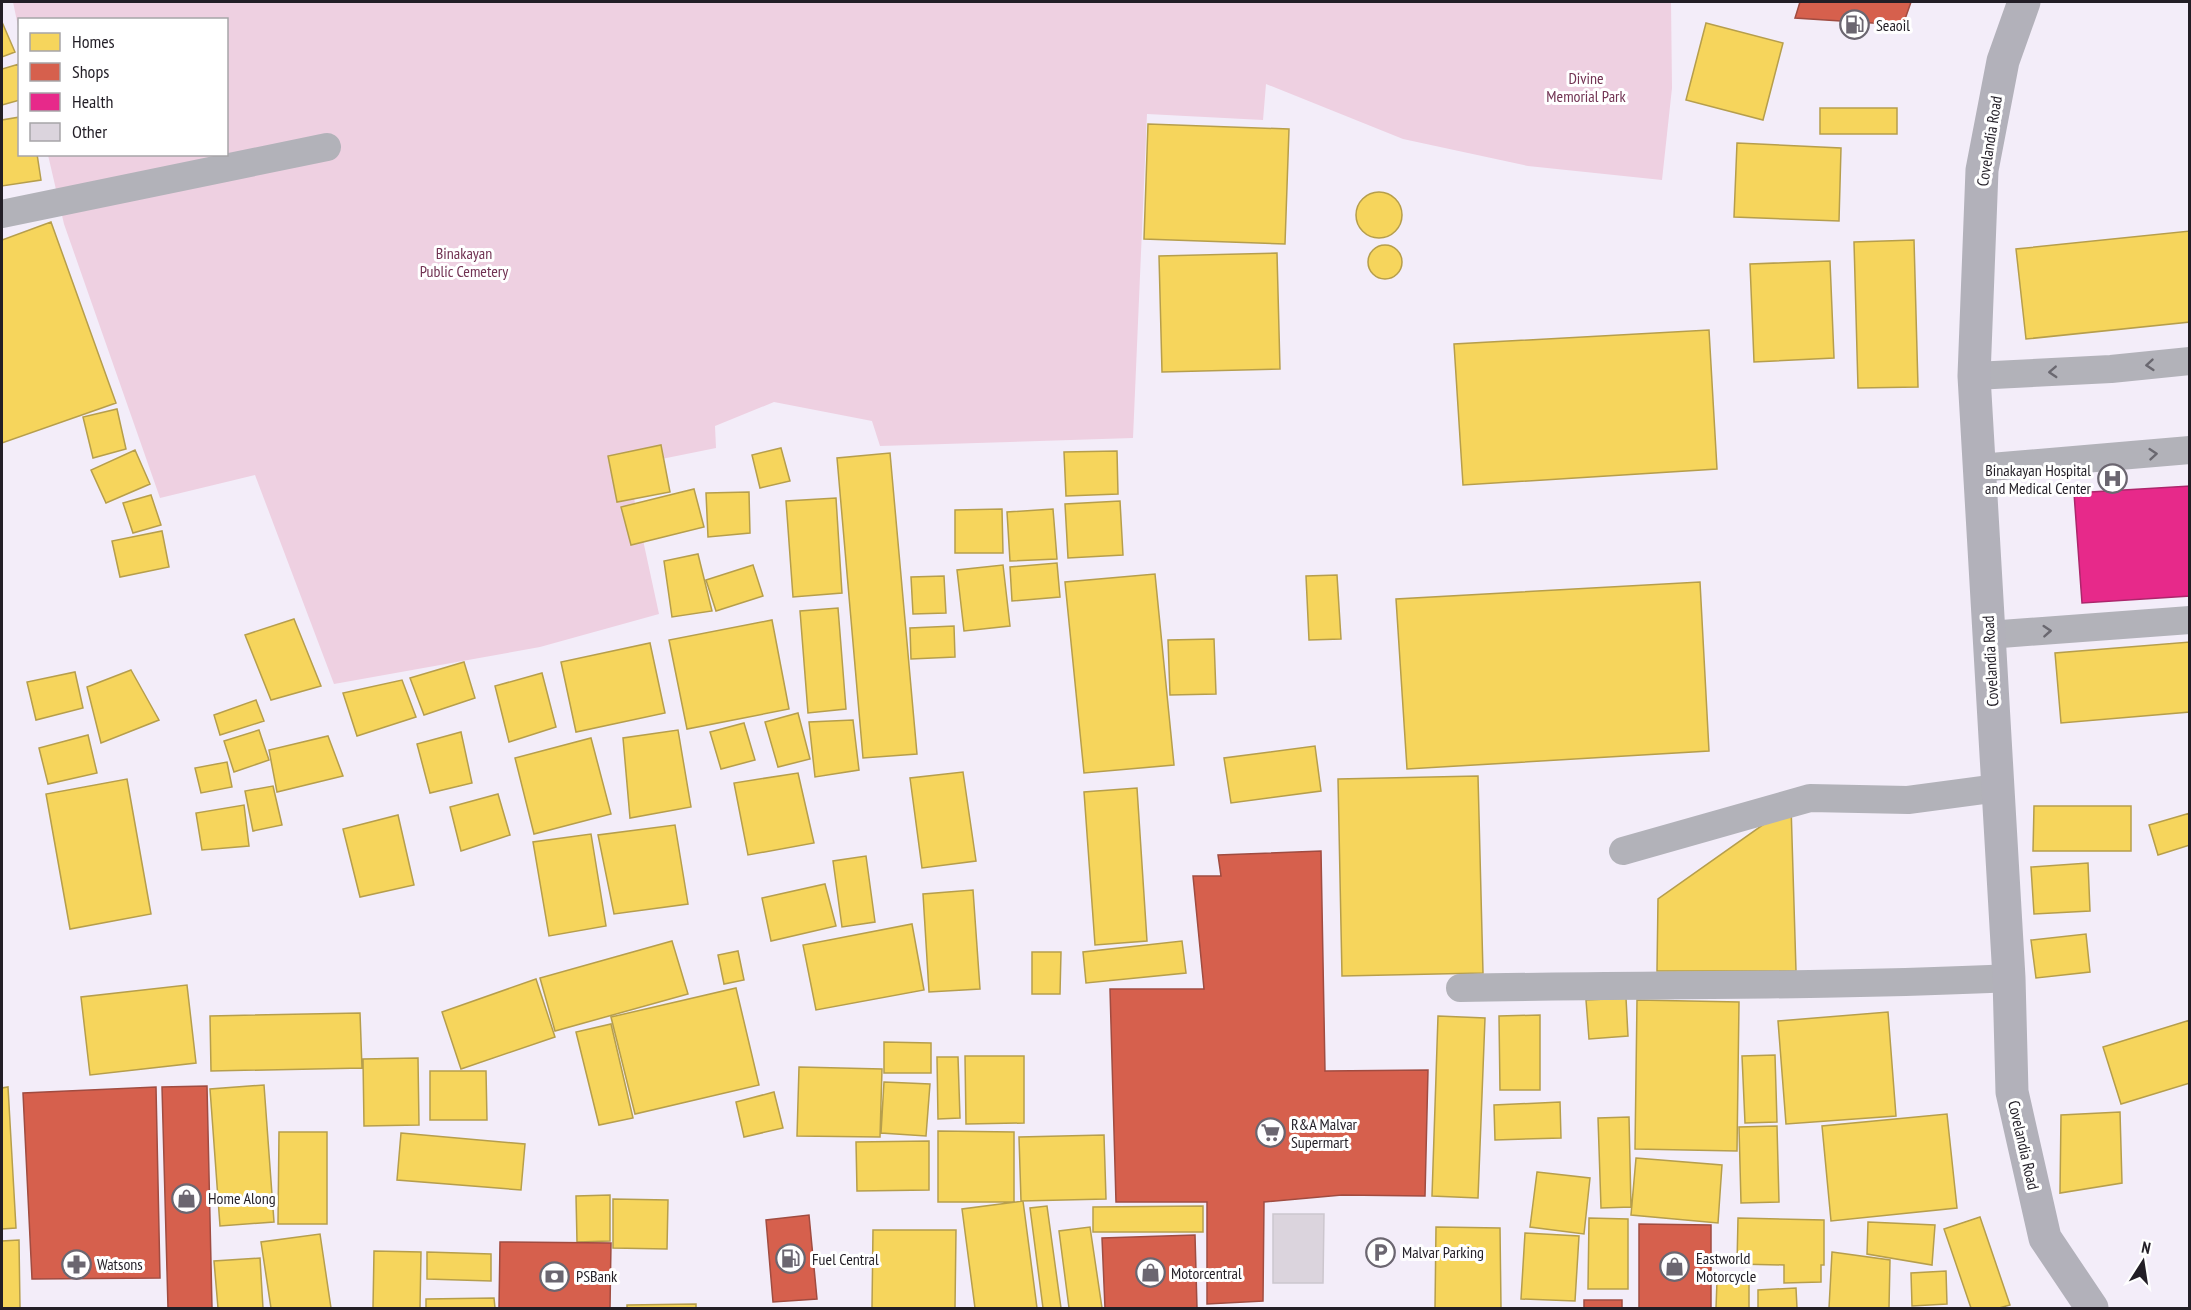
<svg xmlns="http://www.w3.org/2000/svg" width="2191" height="1310" font-family="'PT Sans Narrow',sans-serif">
<rect width="100%" height="100%" fill="#f3edf9"/>
<path fill="#eed0e1" d="M13,2H1671L1672,88L1662,180L1528,166L1403,139L1266,84L1263,120L1147,114L1133,438L880,446L872,421L774,402L715,426L716,448L627,466L659,614L540,647L334,684L255,475L160,498L64,224L48,155L226,154V20H20L19,31Z"/>
<path fill="#f6d55c" stroke="#b69e4c" stroke-width="1.5" d="M2,22L15,52L2,57Z
M1706,23L1783,43L1763,120L1686,100Z
M19,64L20,100L2,105V69Z
M1820,108H1897V134H1820Z
M20,117V154H37L41,180L2,186V120Z
M1148,124L1289,129L1285,244L1144,239Z
M1737,143L1841,148L1839,221L1734,217Z
M1356 215a23 23 0 1 1 46 0a23 23 0 1 1-46 0Z
M51,222L116,403L2,443V240Z
M2190,231V322L2026,339L2016,249Z
M1914,240L1918,387L1858,388L1854,242Z
M1368 262a17 17 0 1 1 34 0a17 17 0 1 1-34 0Z
M1277,253L1280,369L1162,372L1159,256Z
M1830,261L1834,358L1754,362L1750,264Z
M1709,330L1717,469L1463,485L1454,344Z
M117,409L126,449L93,458L83,417Z
M661,445L670,492L617,502L608,456Z
M781,448L790,481L760,488L752,455Z
M135,450L150,484L106,503L91,470Z
M1117,451L1118,494L1066,496L1064,452Z
M890,453L917,754L863,758L837,458Z
M694,489L704,527L631,545L621,507Z
M749,492L750,533L708,537L706,493Z
M151,495L161,525L133,533L123,503Z
M836,498L842,593L793,597L786,501Z
M1120,501L1123,555L1068,558L1065,504Z
M1002,509L1003,553H955V510Z
M1053,509L1057,559L1010,561L1007,512Z
M162,531L169,567L120,577L112,541Z
M698,554L712,611L672,617L664,561Z
M1057,563L1060,597L1012,601L1010,567Z
M753,565L763,596L716,611L706,580Z
M1003,565L1010,626L964,631L957,570Z
M1155,574L1174,765L1084,773L1065,582Z
M1337,575L1341,639L1309,640L1306,576Z
M944,576L946,613L913,614L911,577Z
M1700,582L1709,751L1407,769L1396,599Z
M838,608L846,709L808,713L800,611Z
M294,619L321,686L271,700L245,635Z
M772,620L789,709L687,729L669,640Z
M954,626L955,657L911,659L910,628Z
M1214,639L1216,694L1170,695L1168,640Z
M2190,642V712L2061,723L2055,653Z
M650,643L665,713L576,732L561,662Z
M464,662L475,698L424,715L410,678Z
M131,670L159,720L101,743L87,687Z
M75,672L83,708L36,720L27,682Z
M542,673L556,727L509,742L495,686Z
M402,680L416,717L357,736L343,693Z
M256,700L264,721L220,735L214,715Z
M798,713L810,759L778,767L765,722Z
M853,720L859,770L815,777L809,722Z
M744,723L755,760L721,769L710,732Z
M259,730L269,760L234,772L224,741Z
M678,730L691,807L630,818L623,738Z
M461,732L472,783L430,793L417,744Z
M88,735L97,773L48,784L39,748Z
M328,736L343,776L277,792L269,750Z
M591,738L611,814L534,834L515,758Z
M1315,746L1321,791L1231,803L1224,758Z
M227,762L232,787L201,793L195,768Z
M963,772L976,861L922,868L910,778Z
M798,773L814,843L748,855L734,783Z
M1478,776L1483,973L1342,976L1338,779Z
M127,779L151,914L70,929L46,794Z
M273,786L282,825L253,831L245,791Z
M1137,788L1147,941L1095,945L1084,792Z
M498,794L510,835L461,851L450,807Z
M244,805L249,846L202,850L196,813Z
M1791,805L1796,971H1657L1658,899Z
M2034,806H2131V851H2033Z
M2190,813V845L2158,855L2149,825Z
M398,815L414,885L360,897L343,829Z
M675,825L688,904L614,914L598,835Z
M591,834L606,926L549,936L533,842Z
M866,856L875,922L842,927L833,861Z
M2088,863L2090,911L2034,914L2031,867Z
M825,884L836,926L771,941L762,898Z
M973,890L980,989L929,992L923,894Z
M912,924L924,990L816,1010L803,945Z
M2086,934L2090,972L2036,978L2031,940Z
M672,941L688,994L555,1031L540,978Z
M1182,941L1186,973L1086,983L1083,952Z
M738,951L744,980L724,984L718,955Z
M1032,952H1061L1060,994H1032Z
M536,979L555,1037L461,1069L442,1012Z
M187,985L196,1063L90,1075L81,997Z
M736,988L759,1085L635,1114L611,1017Z
M1626,998L1628,1036L1589,1039L1586,1000Z
M1637,1000L1739,1002L1737,1151L1635,1149Z
M1888,1012L1896,1116L1786,1124L1778,1021Z
M360,1013L362,1068L211,1071L210,1016Z
M1540,1015V1090H1500L1499,1016Z
M1438,1016L1485,1018L1478,1198L1432,1196Z
M2190,1020V1083L2121,1104L2103,1047Z
M611,1024L633,1118L599,1125L576,1032Z
M884,1042L931,1043V1073H884Z
M1775,1055L1777,1122L1745,1123L1742,1056Z
M965,1056H1024V1123L966,1124Z
M937,1057H958L960,1118L938,1119Z
M418,1058L419,1125L364,1126L363,1059Z
M799,1067L882,1069L880,1137L797,1136Z
M430,1071H486L487,1120H430Z
M884,1082L930,1084L926,1136L881,1133Z
M264,1085L274,1222L220,1226L210,1089Z
M8,1087L16,1228L2,1229V1088Z
M774,1092L783,1128L744,1137L736,1102Z
M1560,1102L1561,1138L1495,1140L1494,1105Z
M2120,1112L2122,1183L2060,1193L2061,1115Z
M1947,1114L1957,1208L1831,1221L1822,1126Z
M1629,1117L1631,1207L1601,1208L1598,1118Z
M1777,1126L1779,1202L1741,1203L1739,1127Z
M938,1131L1014,1132V1202H938Z
M279,1132H327V1224H278Z
M401,1133L525,1144L521,1190L397,1180Z
M1104,1135L1106,1199L1021,1201L1019,1137Z
M929,1141V1190L857,1191L856,1142Z
M1636,1158L1722,1165L1718,1223L1631,1215Z
M1537,1172L1590,1178L1584,1234L1530,1227Z
M610,1195V1241L577,1242L576,1196Z
M613,1199L668,1200L667,1249L613,1248Z
M1023,1201L1037,1308H975L962,1209Z
M1047,1206L1061,1308H1043L1030,1208Z
M1203,1206V1232H1093V1207Z
M1980,1217L2010,1305L1999,1308H1971L1944,1229Z
M1589,1218L1628,1219V1289H1588Z
M1738,1218L1824,1220V1265H1821V1282L1784,1283V1265L1737,1264Z
M1868,1222L1935,1225L1932,1265L1867,1254Z
M1090,1227L1102,1308H1069L1059,1231Z
M1436,1227L1500,1228L1501,1308H1435Z
M873,1230H956L955,1308H872Z
M1525,1233L1579,1236L1575,1301L1521,1299Z
M320,1234L331,1308H271L261,1242Z
M19,1240L20,1308H2V1241Z
M374,1251L421,1252L420,1308H373Z
M427,1252L491,1254V1281L427,1279Z
M1832,1252L1890,1260L1889,1308H1829Z
M260,1258L263,1308H218L214,1261Z
M1946,1271L1947,1304L1912,1306L1911,1273Z
M1717,1281L1749,1283V1308H1716Z
M1796,1288L1797,1308H1758V1290Z
M494,1298L495,1308H426V1299Z
M696,1304V1308H627V1305Z"/>
<path fill="#d6604d" stroke="#a04c41" stroke-width="1.5" d="M1800,2H1911L1903,25L1795,18Z
M1321,851L1325,1071L1428,1070L1425,1196L1342,1195L1264,1202L1263,1301L1207,1304V1202H1116L1110,989H1204L1193,876H1221L1218,855Z
M207,1086L212,1308H168L162,1087Z
M156,1087L160,1278L32,1279L23,1093Z
M809,1215L817,1299L773,1302L766,1220Z
M1639,1224L1711,1225V1308H1639Z
M1195,1235L1197,1308H1105L1102,1238Z
M500,1242L611,1243L610,1308H499Z
M1584,1300H1622V1308H1584Z"/>
<path fill="#e7298a" stroke="#ac266c" stroke-width="1.5" d="M2190,486V596L2082,603L2074,493Z"/>
<path fill="#dbd4dd" stroke="#ccc6ce" stroke-width="1.5" d="M1273,1214H1324L1323,1283H1273Z"/>
<g fill="none" stroke-linecap="round" stroke-linejoin="round">
<path stroke="#b2b2b9" stroke-width="28" d="M2,214L327,147
M1974,376L2111,369L2190,361
M1979,468L2190,450
M1988,635L2190,620
M1623,851L1810,798L1908,800L1998,788
M1460,988C1644,984 1827,987 2009,978"/>
<path stroke="#b2b1ba" stroke-width="33" d="M2024,2L2003,61L1982,170L1974,376L2009,978L2012,1092L2045,1238L2092,1308"/>
</g>
<defs><path id="oneway-chevron" d="M-2-3.5L2.5 0L-2 3.5" fill="none" stroke-width="1.6" stroke-linecap="round" stroke-linejoin="round" transform="scale(1.5)"/></defs>
<g stroke="#6a6870">
<use href="#oneway-chevron" transform="translate(2150 365) rotate(175)"/>
<use href="#oneway-chevron" transform="translate(2053 372) rotate(177)"/>
<use href="#oneway-chevron" transform="translate(2153 454) rotate(-5)"/>
<use href="#oneway-chevron" transform="translate(2047 631) rotate(-4)"/>
</g>
<defs>
<symbol id="fuel-ring" viewBox="-11 -11 22 22"><circle r="9.5" fill="#fff" stroke="#6b6670" stroke-width="1.5"/><path d="M-5.5-6h7V0h2V4h1.3V-2.5L3-4.5l.8-.8L6-3V5H2.5V1h-1V6h-7ZM-4.2-4.7v3.2H.2V-4.7Z" fill="#6b6670"/></symbol>
<symbol id="hospital-ring" viewBox="-11 -11 22 22"><circle r="9.5" fill="#fff" stroke="#6b6670" stroke-width="1.5"/><path d="M-5-5h3v3.5h4V-5h3V5h-3V1.5h-4V5h-3Z" fill="#6b6670"/></symbol>
<symbol id="supermarket-ring" viewBox="-11 -11 22 22"><circle r="9.5" fill="#fff" stroke="#6b6670" stroke-width="1.5"/><path d="M-6-5.5h2.5l.6 2H6L4.5 2H-2.5L-4.4-4H-6ZM-1.5 3.2a1.3 1.3 0 1 0 .1 0ZM3 3.2a1.3 1.3 0 1 0 .1 0Z" fill="#6b6670"/></symbol>
<symbol id="shop-ring" viewBox="-11 -11 22 22"><circle r="9.5" fill="#fff" stroke="#6b6670" stroke-width="1.5"/><path d="M-5-2.5h2.3a2.7 3.5 0 0 1 5.4 0H5L5.5 6h-11ZM-1.5-2.5h3a1.5 2.3 0 0 0-3 0Z" fill="#6b6670"/></symbol>
<symbol id="parking-ring" viewBox="-11 -11 22 22"><circle r="9.5" fill="#fff" stroke="#6b6670" stroke-width="1.5"/><path d="M-3.5-5.5H1a3.5 3.5 0 0 1 0 7H-1V5.5H-3.5ZM-1-3.4V-.6H.8a1.4 1.4 0 0 0 0-2.8Z" fill="#6b6670"/></symbol>
<symbol id="pharmacy-ring" viewBox="-11 -11 22 22"><circle r="9.5" fill="#fff" stroke="#6b6670" stroke-width="1.5"/><path d="M-2-6h4v4h4v4h-4v4h-4v-4h-4v-4h4Z" fill="#6b6670"/></symbol>
<symbol id="bank-ring" viewBox="-11 -11 22 22"><circle r="9.5" fill="#fff" stroke="#6b6670" stroke-width="1.5"/><path d="M-6-4H6V4H-6ZM0-2.3a2.3 2.3 0 1 0 0 4.6a2.3 2.3 0 1 0 0-4.6Z" fill="#6b6670"/></symbol>
</defs>
<g fill-rule="evenodd">
<use href="#fuel-ring" x="1838" y="8" width="33" height="33"/>
<use href="#hospital-ring" x="2096" y="462" width="33" height="33"/>
<use href="#supermarket-ring" x="1254" y="1116" width="33" height="33"/>
<use href="#shop-ring" x="170" y="1182" width="33" height="33"/>
<use href="#parking-ring" x="1364" y="1236" width="33" height="33"/>
<use href="#fuel-ring" x="774" y="1242" width="33" height="33"/>
<use href="#pharmacy-ring" x="60" y="1248" width="33" height="33"/>
<use href="#shop-ring" x="1658" y="1250" width="33" height="33"/>
<use href="#shop-ring" x="1134" y="1256" width="33" height="33"/>
<use href="#bank-ring" x="538" y="1260" width="33" height="33"/>
</g>
<g text-anchor="middle" dominant-baseline="central" stroke-width="6" stroke-linejoin="round" paint-order="stroke">
<g font-size="16" fill="#221e26" stroke="#fff" text-anchor="start">
<text x="1876" y="25">Seaoil</text>
<text x="2091" y="470" text-anchor="end">Binakayan Hospital<tspan x="2091" dy="18">and Medical Center</tspan></text>
<text x="1291" y="1124">R&amp;A Malvar<tspan x="1291" dy="18">Supermart</tspan></text>
<text x="208" y="1198">Home Along</text>
<text x="1402" y="1252">Malvar Parking</text>
<text x="1696" y="1258">Eastworld<tspan x="1696" dy="18">Motorcycle</tspan></text>
<text x="812" y="1259">Fuel Central</text>
<text x="97" y="1264">Watsons</text>
<text x="1171" y="1273">Motorcentral</text>
<text x="576" y="1276">PSBank</text>
</g>
<g font-size="16" fill="#713252" stroke="#fff">
<text x="1586" y="78">Divine<tspan x="1586" dy="18">Memorial Park</tspan></text>
<text x="464" y="253">Binakayan<tspan x="464" dy="18">Public Cemetery</tspan></text>
</g>
<g font-size="16" fill="#221e26" stroke="#fff">
<text transform="translate(1989 141) rotate(-81)">Covelandia Road</text>
<text transform="translate(1990 661) rotate(-93)">Covelandia Road</text>
<text transform="translate(2024 1145) rotate(77)">Covelandia Road</text>
</g>
</g>
<rect width="2191" height="1310" fill="none" stroke="#221e26" stroke-width="6"/>
<rect x="18" y="18" width="210" height="138" fill="#ffffff" stroke="#a7a5a8" stroke-width="1.5"/>
<rect x="30" y="33" width="30" height="18" fill="#f6d55c" stroke="#a7a5a8" stroke-width="1.5"/>
<text x="72" y="48" font-size="18" fill="#221e26">Homes</text>
<rect x="30" y="63" width="30" height="18" fill="#d6604d" stroke="#a7a5a8" stroke-width="1.5"/>
<text x="72" y="78" font-size="18" fill="#221e26">Shops</text>
<rect x="30" y="93" width="30" height="18" fill="#e7298a" stroke="#a7a5a8" stroke-width="1.5"/>
<text x="72" y="108" font-size="18" fill="#221e26">Health</text>
<rect x="30" y="123" width="30" height="18" fill="#dbd4dd" stroke="#a7a5a8" stroke-width="1.5"/>
<text x="72" y="138" font-size="18" fill="#221e26">Other</text>
<g transform="translate(2143 1262) rotate(12)" stroke="#ffffff" stroke-width="4.5" paint-order="stroke">
<path d="M0-4.5L10 22L0 15L-10 22Z" fill="#221e26"/>
<text y="-9" font-size="16" font-weight="bold" text-anchor="middle" fill="#221e26">N</text>
</g>
</svg>
